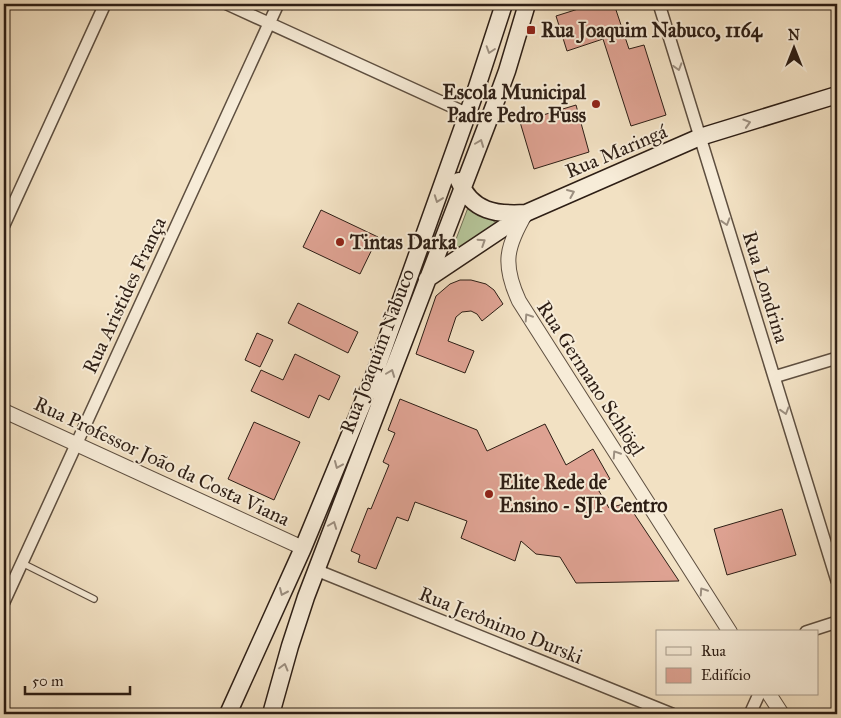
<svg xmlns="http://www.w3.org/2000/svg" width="841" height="718" font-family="'IM FELL Great Primer',serif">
<rect width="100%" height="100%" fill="#f2e1c3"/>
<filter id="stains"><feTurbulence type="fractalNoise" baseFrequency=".004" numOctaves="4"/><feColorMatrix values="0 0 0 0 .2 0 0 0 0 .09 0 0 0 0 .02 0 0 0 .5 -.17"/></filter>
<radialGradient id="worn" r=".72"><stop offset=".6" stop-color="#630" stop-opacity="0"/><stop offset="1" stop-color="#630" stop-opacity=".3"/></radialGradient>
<path fill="#b5c498" stroke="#717156" d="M469,205L498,224L450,255Z"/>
<path fill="#dea292" stroke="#2d1e15" d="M594,4H614L629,49L644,45L666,115L631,126L603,39L567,51L556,16Z
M576,105L589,152L534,169L520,122Z
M321,210L378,237L360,274L303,247Z
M460,280H471L486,284L494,290L503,304L482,321L477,314L471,311L462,312L456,317L448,341L474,351L465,373L416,354L436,296L450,284Z
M298,303L358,332L348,353L288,323Z
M257,333L273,340L260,367L245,360Z
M295,354L340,376L329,400L319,395L309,418L251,391L261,370L283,380Z
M400,399L477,430L487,451L545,424L566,465L593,449L610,479L596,486L609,508L627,503L679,581L576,583L560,557L536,554L521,541L515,561L461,538L467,521L415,502L408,521L397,517L376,569L358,562L360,555L351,551L368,508L371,509L389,465L383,462L395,433L388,430Z
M254,422L300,442L274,500L228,479Z
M782,509L796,555L727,575L714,529Z"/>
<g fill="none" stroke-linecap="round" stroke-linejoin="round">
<defs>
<path id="service" d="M22,563L94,599"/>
<path id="minor" d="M227,4L468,114
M659,4L837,581
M4,225L105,4
M774,377L837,358
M316,570L672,714
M4,602L278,4
M806,632L837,622
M750,714L759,694"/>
<path id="tertiary" d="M526,213C506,247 502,264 519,301L730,632
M4,411L303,548
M769,694L782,714"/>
<path id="secondary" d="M459,181C472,212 497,215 526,213
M427,279L526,213L700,137L837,95
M228,714L303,548L372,381L475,93L504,4
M271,714L290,646L306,597L496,101L507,71L527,4"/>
</defs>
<use href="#service" stroke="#5e4f40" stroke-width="8"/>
<use href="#minor" stroke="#5e4f40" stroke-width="14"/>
<use href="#tertiary" stroke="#5e4f40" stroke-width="16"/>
<use href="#secondary" stroke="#2d1e15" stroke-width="19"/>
<use href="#service" stroke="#f7ecd8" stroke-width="5.5"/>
<use href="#minor" stroke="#f7ecd8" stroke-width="11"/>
<use href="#tertiary" stroke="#f7ecd8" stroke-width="14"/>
<use href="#secondary" stroke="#f7ecd8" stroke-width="16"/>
</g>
<defs><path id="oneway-chevron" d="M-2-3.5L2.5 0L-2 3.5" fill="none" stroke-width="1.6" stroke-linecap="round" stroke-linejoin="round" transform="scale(1.25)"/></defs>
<g stroke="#9c8f80">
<use href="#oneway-chevron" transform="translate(490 50) rotate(108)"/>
<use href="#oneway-chevron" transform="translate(678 67) rotate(73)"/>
<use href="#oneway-chevron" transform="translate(747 123) rotate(-17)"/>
<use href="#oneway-chevron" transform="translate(480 143) rotate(-69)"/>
<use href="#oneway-chevron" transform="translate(571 193) rotate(-23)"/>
<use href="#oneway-chevron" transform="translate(438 199) rotate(110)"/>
<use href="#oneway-chevron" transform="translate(726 222) rotate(73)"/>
<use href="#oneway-chevron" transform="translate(482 242) rotate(-33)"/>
<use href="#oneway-chevron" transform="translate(528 317) rotate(-123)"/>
<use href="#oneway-chevron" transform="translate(391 373) rotate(-69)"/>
<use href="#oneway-chevron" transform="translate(785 411) rotate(73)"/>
<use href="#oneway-chevron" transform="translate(616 454) rotate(-123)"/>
<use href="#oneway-chevron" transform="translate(338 465) rotate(113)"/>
<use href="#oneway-chevron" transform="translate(333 525) rotate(-69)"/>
<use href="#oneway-chevron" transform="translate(703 591) rotate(-123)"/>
<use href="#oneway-chevron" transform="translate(283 592) rotate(114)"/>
<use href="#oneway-chevron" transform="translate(284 667) rotate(-75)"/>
</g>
<g fill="#8f2418" stroke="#f7ecd8" stroke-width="2">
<rect x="526" y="25" width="10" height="10" rx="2.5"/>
<circle cx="596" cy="104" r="5"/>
<circle cx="340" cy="242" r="5"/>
<circle cx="489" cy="494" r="5"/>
</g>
<g text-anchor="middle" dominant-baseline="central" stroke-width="4" stroke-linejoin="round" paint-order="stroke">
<g font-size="20" font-weight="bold" fill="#2d1e15" stroke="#f7ecd8" text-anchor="start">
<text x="541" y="30">Rua Joaquim Nabuco, 1164</text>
<text x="586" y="92" text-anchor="end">Escola Municipal<tspan x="586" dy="23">Padre Pedro Fuss</tspan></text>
<text x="350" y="242">Tintas Darka</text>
<text x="499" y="482">Elite Rede de<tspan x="499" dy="23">Ensino - SJP Centro</tspan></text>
</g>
<g font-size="20" fill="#2d1e15" stroke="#f7ecd8">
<text transform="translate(616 151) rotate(-23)">Rua Maringá</text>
<text transform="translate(766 287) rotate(73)">Rua Londrina</text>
<text transform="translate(124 295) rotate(-65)">Rua Aristides França</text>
<text transform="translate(377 351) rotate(-69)">Rua Joaquim Nabuco</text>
<text transform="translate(591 378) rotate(57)">Rua Germano Schlögl</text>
<text transform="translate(162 461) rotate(25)">Rua Professor João da Costa Viana</text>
<text transform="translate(501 625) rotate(22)">Rua Jerônimo Durski</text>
</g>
</g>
<rect width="841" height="718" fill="none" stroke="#f2e1c3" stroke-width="20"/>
<rect x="5" y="5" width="831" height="708" fill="none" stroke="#2d1e15" stroke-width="2.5"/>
<rect x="10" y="10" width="821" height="698" fill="none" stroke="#2d1e15"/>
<rect x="656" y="630" width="162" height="65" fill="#f7ecd8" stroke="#a69a8a"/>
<rect x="666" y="647" width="25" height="8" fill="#f7ecd8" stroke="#a69a8a"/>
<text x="701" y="656" font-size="15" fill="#2d1e15">Rua</text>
<rect x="666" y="668" width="25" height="15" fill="#dea292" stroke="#a69a8a"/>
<text x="701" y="680" font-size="15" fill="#2d1e15">Edifício</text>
<g transform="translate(794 48)" stroke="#f7ecd8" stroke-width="4" paint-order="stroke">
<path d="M0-4L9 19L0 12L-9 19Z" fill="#2d1e15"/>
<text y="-8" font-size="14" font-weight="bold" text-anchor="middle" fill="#2d1e15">N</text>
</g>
<path d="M25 686v8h105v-8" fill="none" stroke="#2d1e15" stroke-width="2.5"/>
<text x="32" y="686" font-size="15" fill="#2d1e15" stroke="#f7ecd8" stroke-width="4" paint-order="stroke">50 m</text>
<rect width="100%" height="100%" filter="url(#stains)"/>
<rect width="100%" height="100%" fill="url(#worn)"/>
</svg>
